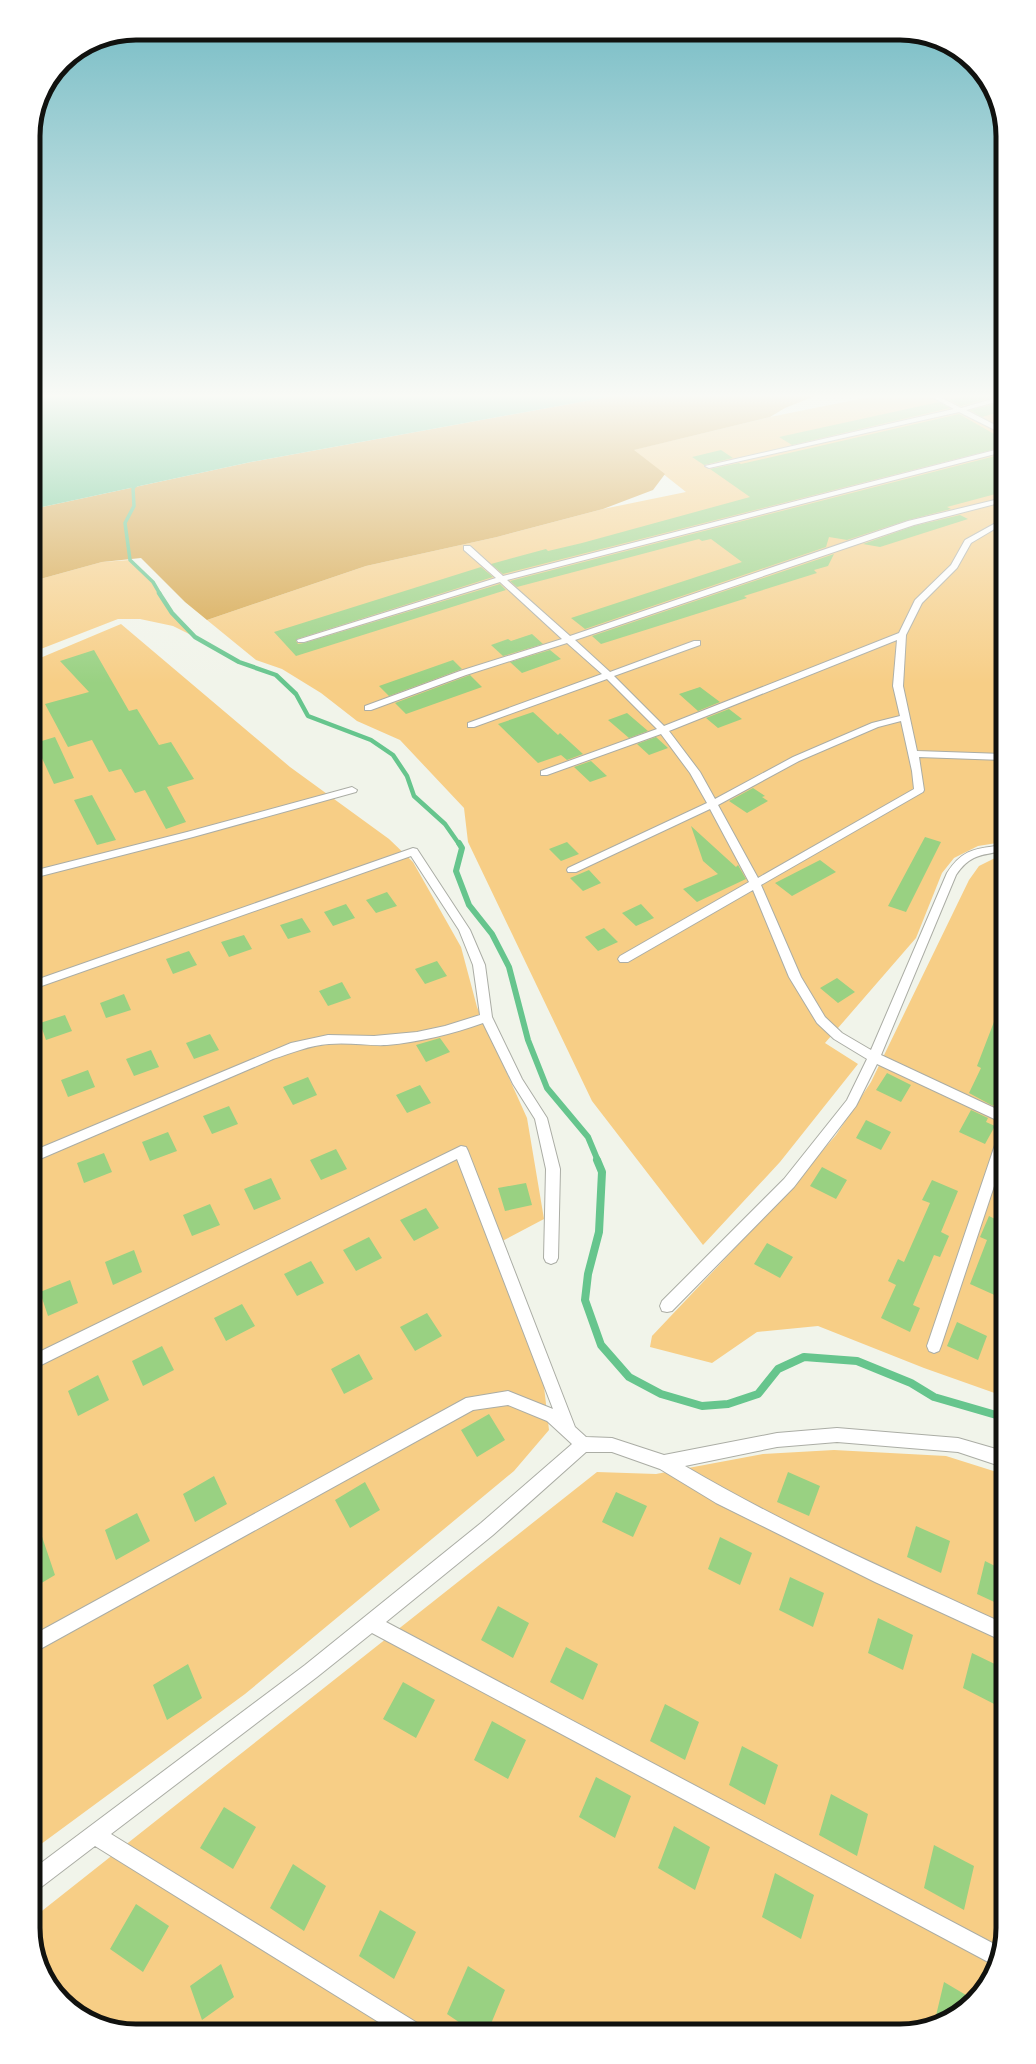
<svg xmlns="http://www.w3.org/2000/svg" width="1036" height="2064" font-family="Raleway,sans-serif">
<rect width="100%" height="100%" fill="#f1f4ea"/>
<path fill="#f7ce86" d="M884,394H1003V842L978,846L954,858L942,873L916,938L825,1043L858,1064L780,1162L703,1245L592,1101L468,842L464,808L400,740L357,721L321,693L282,669L256,660L207,620L366,566L497,537L603,509L686,492L633,450L770,417Z
M130,560L153,582L172,613L195,637L173,626L140,619H118L33,652V581L102,562Z
M121,624L290,767L389,839L413,862L461,947L477,1007L527,1118L544,1219L491,1247L543,1378L549,1430L514,1471L245,1694L33,1850V661Z
M997,857H1003V1396L924,1368L818,1326L757,1332L712,1363L650,1347L652,1336L771,1210L836,1135L871,1082L969,880L979,866Z
M834,1450L946,1456L1003,1474V1929L986,1986L939,2023L900,2031H129L73,2010L41,1967L33,1928V1918L597,1472L656,1474L763,1454Z"/>
<path fill="#d6a549" d="M624,394H820L785,408L770,417L634,450L665,474L653,490L603,509L497,537L366,566L207,620L185,602L141,558L102,562L33,581V509L251,462Z"/>
<path fill="#66c58d" d="M33,394H624L251,462L33,509Z"/>
<g fill="none" stroke-linecap="round" stroke-linejoin="round">
<path stroke="#66c58d" stroke-width="3.5" d="M139,482L133,488L134,506L125,523L130,560L153,582L160,594"/>
<path stroke="#66c58d" stroke-width="4.5" d="M159,593L172,613L195,637L239,662L276,675L296,694L308,716L371,740L393,755L407,776L414,796L445,824L459,844"/>
<path stroke="#66c58d" stroke-width="6" d="M459,843L462,848L456,871L469,905L492,934L509,967L528,1040L547,1088L588,1137L598,1161"/>
<path stroke="#66c58d" stroke-width="8" d="M597,1160L602,1172L599,1232L588,1274L585,1300L601,1345L629,1377L661,1394L702,1406L728,1404L758,1394L778,1369L804,1357L857,1361L911,1383L934,1397L1003,1417"/>
</g>
<path fill="#99d182" d="M972,394H993L997,396L961,406L949,400Z
M939,402L950,408L792,445L779,437Z
M1003,402V411L982,417L970,410Z
M959,414L1003,439V447L503,574L491,564L546,549L548,551L582,543L750,497L710,469L739,463L741,464Z
M721,450L733,458L704,465L692,457Z
M1003,454V492L947,507L951,509L908,520L847,540L829,537L826,547L585,629L571,618L742,562L711,539L702,541L699,539L517,587L510,581Z
M960,515L968,519L880,547L863,544L914,526Z
M834,554L828,566L814,570L817,573L744,596L747,598L601,644L592,636Z
M481,567L493,577L297,639L296,641L298,644L304,643L500,584L506,590L296,656L274,632Z
M532,634L543,644L503,656L491,645L508,639L511,641Z
M94,650L129,711L137,709L159,745L171,742L194,779L167,787L186,822L166,829L145,790L135,793L121,769L109,772L92,740L68,747L45,704L89,692L60,661Z
M550,650L561,659L522,673L510,662Z
M453,660L462,669L389,696L379,686Z
M470,675L482,687L406,714L395,703Z
M700,687L720,702L698,711L679,694Z
M729,709L742,719L718,728L706,718Z
M533,712L558,735L560,733L583,754L567,760L561,755L538,763L498,724Z
M627,713L648,731L629,738L608,720Z
M55,737L74,778L54,784L35,743Z
M656,737L668,748L649,755L637,744Z
M591,761L607,776L590,782L574,767Z
M753,788L765,796L762,797L768,801L747,813L729,801Z
M92,795L116,840L97,845L74,800Z
M691,826L736,867L738,865L746,879L697,902L683,889L718,874L703,861Z
M925,837L941,842L906,912L888,906Z
M567,842L579,854L561,861L549,849Z
M820,860L836,872L792,896L775,883Z
M589,870L601,883L583,891L570,878Z
M387,892L397,906L376,913L366,900Z
M346,904L355,918L333,926L324,912Z
M641,904L654,918L636,926L622,913Z
M302,918L311,932L288,939L280,925Z
M604,928L618,942L598,951L585,937Z
M244,935L252,949L229,957L221,942Z
M189,951L197,965L173,974L166,959Z
M437,961L447,976L425,984L415,969Z
M837,978L855,992L838,1003L820,988Z
M342,982L351,998L328,1006L319,991Z
M124,994L131,1010L106,1018L100,1003Z
M1002,1001L1003,1073L999,1085L1003,1086L993,1106L969,1093L981,1068L977,1066Z
M65,1015L72,1031L46,1040L40,1023Z
M210,1034L219,1050L194,1059L186,1043Z
M440,1038L450,1052L426,1062L416,1045Z
M151,1050L159,1067L134,1076L126,1059Z
M88,1070L95,1087L68,1097L61,1080Z
M887,1073L911,1085L901,1102L876,1090Z
M308,1077L317,1095L293,1105L283,1087Z
M420,1085L431,1103L407,1113L396,1095Z
M229,1106L238,1124L212,1134L203,1116Z
M971,1110L988,1118L986,1122L995,1126L985,1144L959,1132Z
M866,1120L891,1132L881,1150L856,1138Z
M168,1132L177,1151L150,1161L142,1142Z
M336,1149L347,1169L321,1180L310,1160Z
M104,1153L112,1172L84,1183L77,1163Z
M822,1167L847,1180L836,1199L810,1186Z
M271,1178L281,1199L254,1210L244,1189Z
M932,1180L958,1191L941,1232L949,1236L940,1257L934,1255L913,1305L920,1308L910,1332L881,1318L896,1285L888,1281L898,1259L904,1262L930,1203L922,1200Z
M526,1183L532,1205L505,1211L498,1188Z
M1002,1202L1003,1286L999,1297L970,1284L987,1240L980,1237L989,1216L995,1219Z
M210,1204L220,1225L192,1236L183,1215Z
M426,1208L439,1228L414,1241L400,1220Z
M369,1237L382,1258L356,1271L343,1250Z
M767,1243L793,1257L780,1278L754,1264Z
M134,1250L142,1272L113,1285L105,1262Z
M311,1261L324,1283L297,1296L284,1274Z
M70,1280L78,1303L48,1316L40,1292Z
M242,1304L255,1326L226,1341L214,1318Z
M427,1313L442,1336L415,1351L400,1327Z
M957,1322L987,1336L978,1360L947,1346Z
M162,1346L174,1370L143,1386L132,1361Z
M359,1354L373,1379L344,1394L331,1369Z
M98,1375L109,1400L78,1416L68,1391Z
M489,1414L505,1440L477,1457L461,1430Z
M788,1472L820,1486L809,1516L777,1502Z
M214,1476L227,1504L195,1522L183,1494Z
M365,1482L380,1510L350,1528L335,1500Z
M616,1492L647,1506L633,1537L602,1522Z
M137,1513L150,1541L116,1560L105,1530Z
M33,1519H36L55,1575L33,1588Z
M916,1526L950,1541L941,1573L907,1557Z
M720,1537L752,1553L740,1585L708,1569Z
M985,1561L1003,1570V1606L977,1594Z
M790,1577L824,1593L813,1627L779,1610Z
M498,1606L529,1623L513,1658L481,1640Z
M878,1618L913,1635L903,1670L868,1653Z
M566,1647L598,1664L583,1700L550,1682Z
M972,1653L1003,1668V1695L1000,1707L963,1688Z
M188,1664L202,1698L167,1720L153,1685Z
M403,1682L435,1700L416,1738L383,1719Z
M665,1704L699,1722L685,1760L650,1741Z
M492,1721L526,1740L508,1779L474,1760Z
M742,1746L778,1765L765,1805L729,1785Z
M596,1777L631,1796L615,1838L579,1817Z
M831,1794L868,1814L857,1856L819,1835Z
M224,1807L256,1827L233,1869L200,1848Z
M674,1826L710,1847L695,1890L658,1868Z
M934,1845L974,1866L964,1910L924,1888Z
M293,1864L326,1886L304,1931L270,1908Z
M775,1873L814,1895L801,1939L762,1917Z
M136,1904L169,1926L143,1972L110,1949Z
M380,1910L416,1932L394,1979L359,1956Z
M221,1964L234,1997L202,2020L190,1986Z
M468,1966L505,1990L488,2031H472L447,2014Z
M944,1982L971,1998L939,2023L934,2024Z"/>
<g fill="none" stroke-linecap="round" stroke-linejoin="round">
<defs>
<path id="lane" d="M926,394H934L961,408L1003,396V400L966,410L1003,429V434L959,412L709,468L705,466L954,409Z
M1003,448V452L507,580L570,636L908,521L1003,498V502L914,525L575,640L610,672L694,641H700V645L614,676L664,726L899,633L915,600L951,565L965,540L1003,519V524L971,543L957,568L922,603L906,635L903,686L917,751L1003,754V760L919,757L924,790L923,792L761,885L801,977L825,1017L842,1033L871,1050L947,873C963,848 976,849 1003,845V851C981,855 969,855 956,875L881,1055L1003,1112V1123L877,1064L856,1106L794,1187L672,1311L667,1312L662,1311L660,1306L662,1301L784,1179L847,1100L867,1059L834,1039L817,1023L789,977L753,890L628,962H620L618,959L620,956L749,882L710,809L576,872H568L567,870L568,868L707,803L690,773L661,734L547,775H541V771L657,729L607,679L474,727H468V723L602,674L567,643L466,675L371,710H365V706L460,671L562,639L500,582L304,642H298L297,640L496,578L464,550V546H470L503,576ZM897,640L893,686L900,716L872,723L793,757L715,799L700,772L669,731ZM901,721L912,771L914,789L758,878L718,805L799,761L878,727Z
M352,787L357,790L356,792L193,837L33,878V871L187,832Z
M413,848L417,849L470,930L485,965L492,1017L522,1079L547,1118L560,1169L558,1258L556,1262L551,1264L546,1262L544,1258L546,1169L535,1119L513,1084L483,1023C452,1034 420,1042 387,1045C368,1046 349,1042 329,1044C310,1045 292,1053 273,1059L33,1162V1151L291,1043L328,1035L374,1036L417,1032L445,1026L480,1015L473,965L459,930L411,856L33,989V981Z
M1003,1134V1159L941,1346L939,1351L934,1353L929,1351L927,1346L997,1139L998,1135Z
M461,1146L466,1147L468,1151L575,1427L586,1437L612,1438L664,1455L777,1433L837,1428L958,1438L1003,1451V1467L958,1452L837,1442L777,1447L685,1466C787,1526 896,1574 1003,1623V1641L875,1582L716,1503L660,1469L612,1452H586L493,1535L386,1622L998,1946L992,1964L372,1633L317,1677L111,1834L419,2024L422,2031H393L95,1846L40,1888L33,1891V1869L305,1665L481,1523L572,1444L547,1421L508,1405L473,1410L33,1653V1635L466,1398L508,1391L553,1409L457,1159L33,1369V1355Z"/>
</defs>
<use href="#lane" stroke="#abada5" stroke-width="2"/>
<use href="#lane" fill="#fff" fill-rule="evenodd"/>
</g>
<linearGradient id="sky" x2="0" y2="1"><stop stop-color="#74bbc4"/><stop offset="0.58" stop-color="#f9faf6"/><stop offset="1" stop-color="#f9faf6" stop-opacity="0"/></linearGradient>
<rect width="1036" height="683" fill="url(#sky)"/>
<path d="M0 0H1036V2064H0ZM136 40H900A96 96 0 0 1 996 136V1928A96 96 0 0 1 900 2024H136A96 96 0 0 1 40 1928V136A96 96 0 0 1 136 40Z" fill="#fff" fill-rule="evenodd"/>
<path fill="none" stroke="#11120f" stroke-width="5" d="M136 40H900A96 96 0 0 1 996 136V1928A96 96 0 0 1 900 2024H136A96 96 0 0 1 40 1928V136A96 96 0 0 1 136 40Z"/>
</svg>
